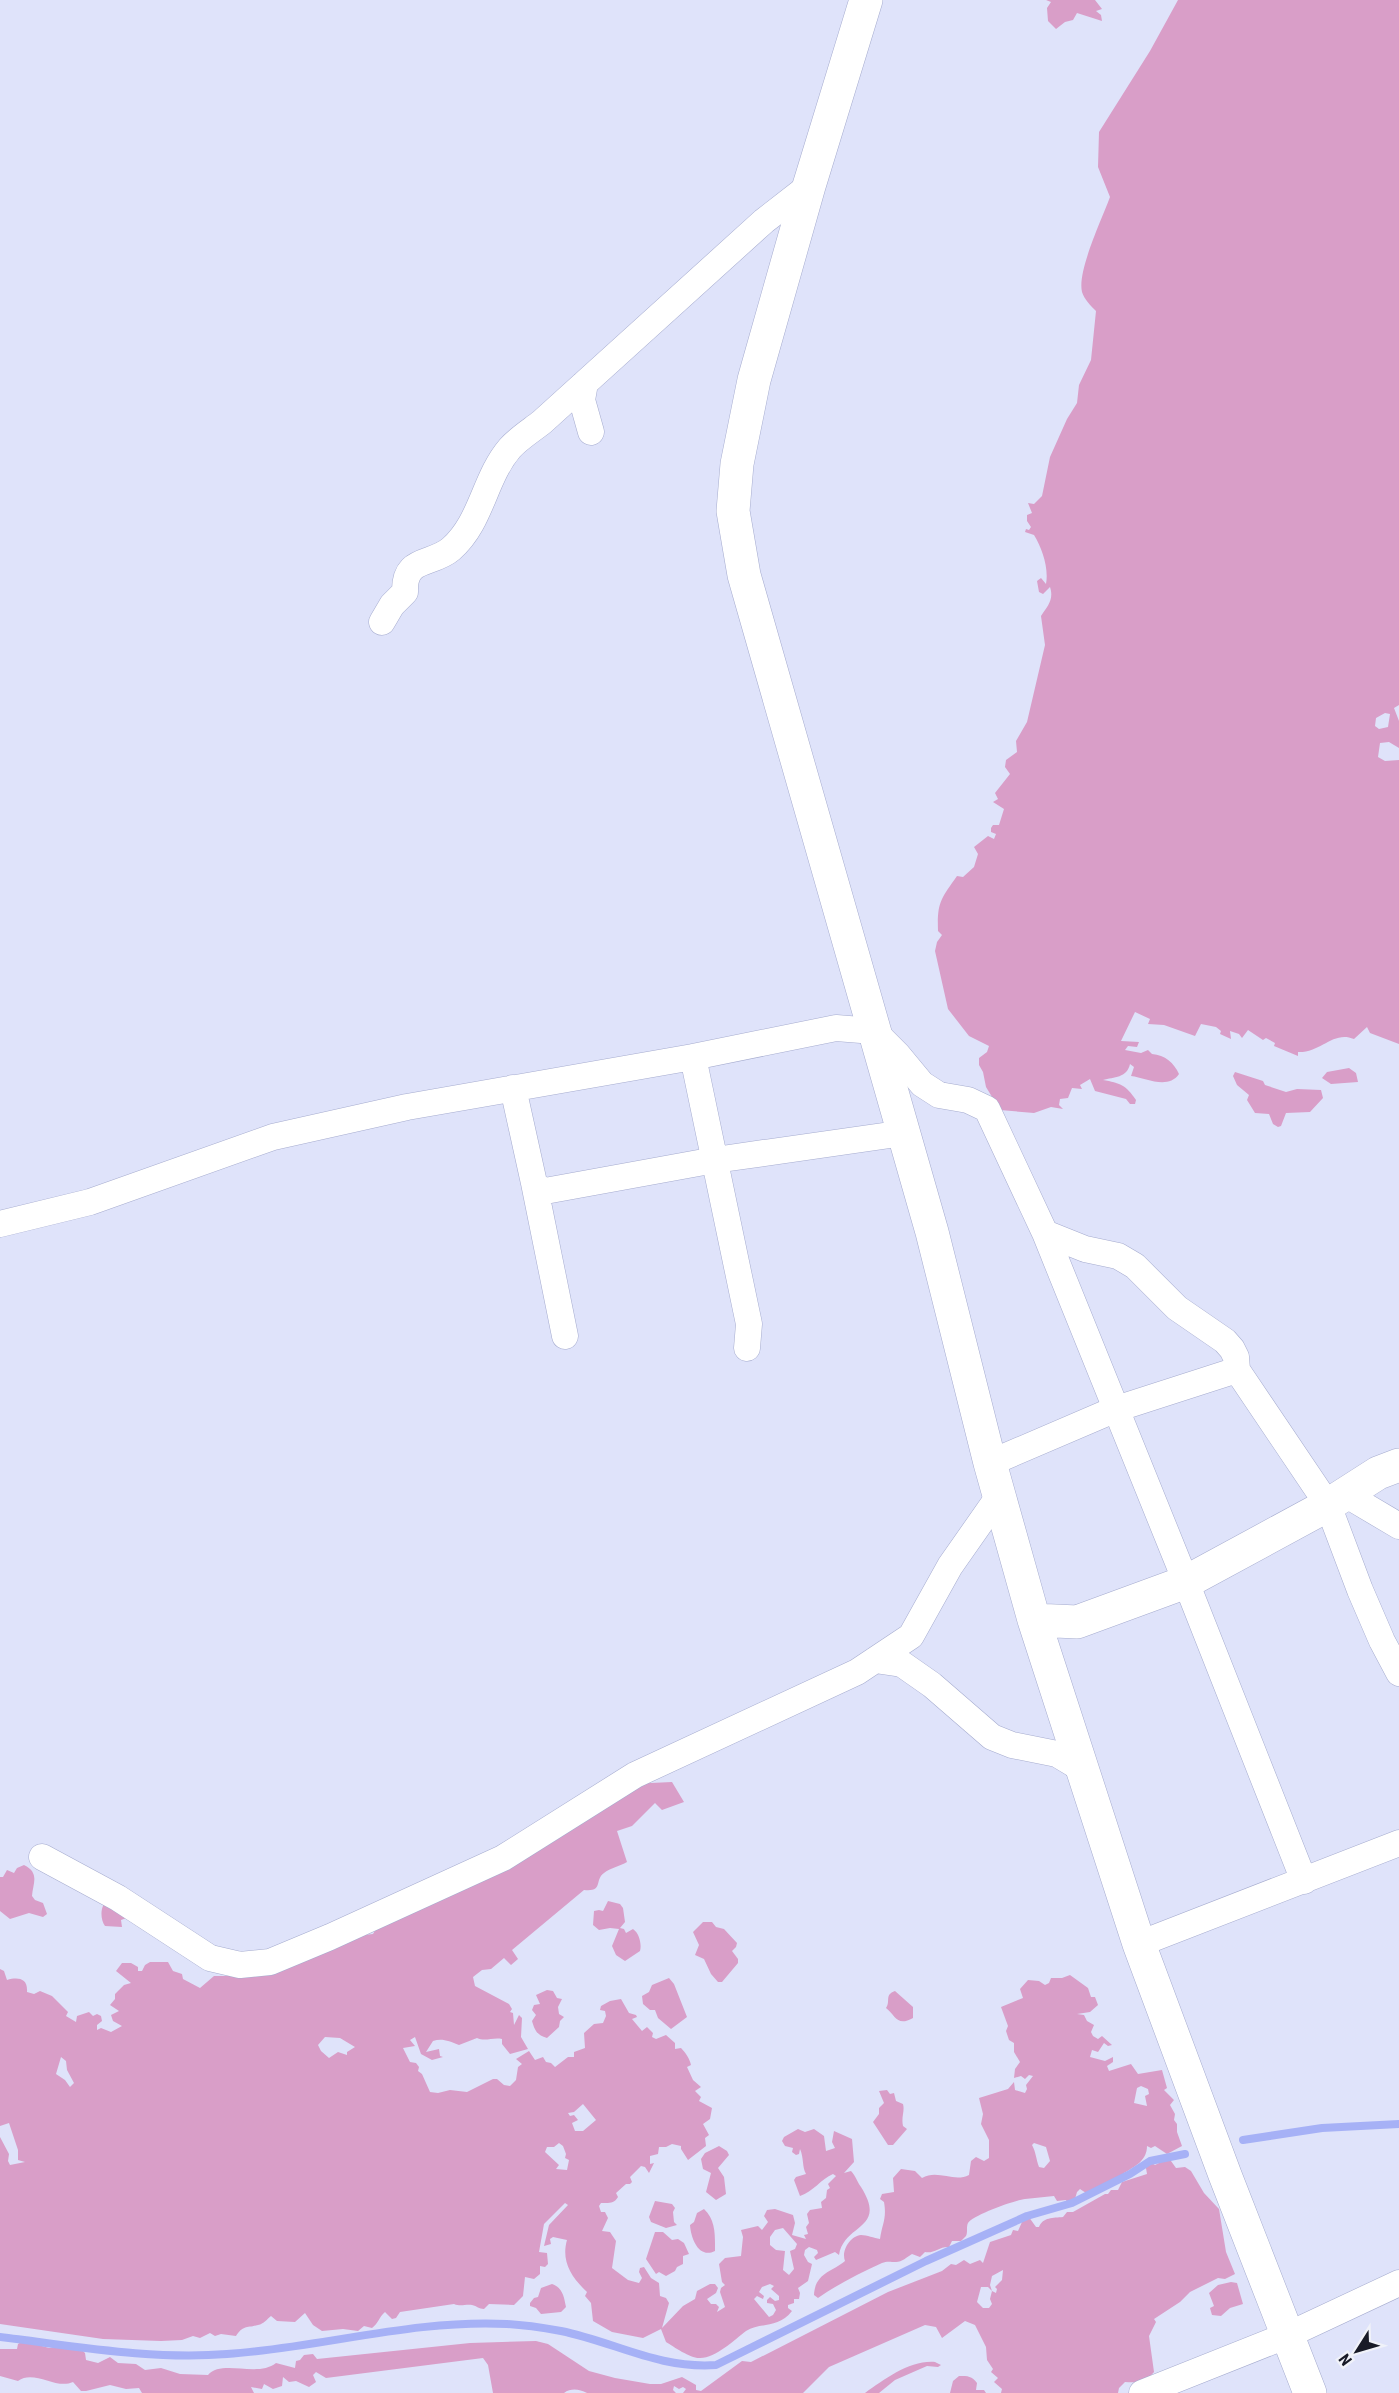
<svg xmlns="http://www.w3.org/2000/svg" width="1399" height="2393" font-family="'Roboto Condensed',sans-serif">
<rect width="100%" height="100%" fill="#dfe3fa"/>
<path fill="#d99ec8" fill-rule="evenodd" d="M1046,0H1095L1102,9L1096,11L1101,15L1102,21L1077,13L1073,20L1065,22L1056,29L1048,21L1047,8L1051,2Z
M1178,0H1399V705L1394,708L1399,721V748L1389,742L1380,743L1378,757L1385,761L1399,760V1044L1370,1033L1367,1027L1354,1039C1333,1030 1321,1053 1298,1052V1056L1274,1046L1275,1043L1266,1038L1263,1040L1248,1030L1242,1038L1239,1034L1230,1031L1231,1039L1220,1034L1221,1031L1216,1027L1201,1024L1195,1036L1164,1025L1148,1024L1150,1019L1135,1012L1121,1041L1139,1042L1137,1047L1128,1046L1125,1050L1141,1053L1148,1050L1152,1054C1165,1055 1174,1063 1179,1074C1168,1090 1146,1078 1131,1076L1134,1067L1130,1064C1127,1078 1114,1077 1103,1080C1120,1083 1126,1085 1136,1100L1135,1104H1130L1126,1099L1095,1091L1090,1079L1080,1085L1082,1089L1072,1088L1068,1098L1060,1099L1059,1105L1063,1109L1051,1107L1034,1113L1000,1110L986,1087L983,1072L979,1065V1058L987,1052L989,1046L969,1036L948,1009L935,951L937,942L942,935L938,931C937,902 941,899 957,876L963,877L974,867L978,854L974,847L988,836L994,839L996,834L991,832V828L993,825H999L1004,809L993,802L998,799L995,793L1010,774L1005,767L1006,760L1017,752L1016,741L1027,722L1045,645L1041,616C1048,606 1054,599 1050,587L1043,594L1039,592L1037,581L1041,578L1046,584C1049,568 1042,548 1034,535L1025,532L1026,529L1029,530L1031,527L1027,521V515L1032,513L1028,503L1034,504L1042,496L1050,457L1067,419L1077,403L1079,385L1091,360L1096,311C1091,306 1084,299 1082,292C1077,271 1102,219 1110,197L1098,167L1099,132L1150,51ZM1385,713L1390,714L1388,727L1379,729L1375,726L1376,718Z
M1349,1068L1356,1073L1358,1082L1331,1084L1322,1078L1327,1072Z
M1235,1072L1263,1081L1265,1085L1286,1092L1297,1089L1321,1090L1323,1098L1310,1112L1286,1113L1281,1126L1278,1127L1273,1124L1269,1114L1255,1113L1247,1100L1249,1095L1237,1085L1233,1076Z
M672,1782L684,1802L662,1810L655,1803L632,1826L617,1831L627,1862C620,1866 610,1868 604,1873C594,1880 604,1892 584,1890L512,1950L518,1959L511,1965L504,1958L491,1969L482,1970L473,1977L475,1986L509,2004L512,2009L510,2012L513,2013L514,2025L519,2015L522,2018L521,2037L528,2049L510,2054L502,2044V2039C493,2037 485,2042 477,2038L459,2045C449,2041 442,2038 433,2041L426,2052L439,2049L440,2056L443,2057L432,2060L421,2054L415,2037L410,2040L415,2046L403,2048L410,2062L416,2063L419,2067L418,2071L422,2074L430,2092L438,2093L450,2090L467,2092L493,2079H497L504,2085L510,2086L516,2080L518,2067L522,2064L516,2059L529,2051L535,2060L543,2057L546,2062L551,2063L555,2067L568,2057H574V2052L585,2048L584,2033L594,2024L603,2023L606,2016L605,2011L600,2010L601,2006L610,2001L621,1999L629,2013L636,2015L637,2017L632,2019L642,2031L647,2027L653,2033L652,2037L656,2039L666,2035L675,2043V2049L681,2048C685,2052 690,2059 691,2065L687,2067L693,2080L701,2087L695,2091L701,2097L699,2101L712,2108L710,2119L703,2124L709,2135L705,2138L706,2146L688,2160L681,2149V2146L672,2144L666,2147H659L658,2154L650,2156V2164L654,2163L649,2173L645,2167L641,2166L630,2177L632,2182L630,2184H626L616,2193L618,2197C614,2204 609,2203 601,2203L599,2206L601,2212H605L608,2218L602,2231L610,2232L616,2241L612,2268L628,2280L639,2283L642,2278L639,2272L640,2268L644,2267L651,2278L659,2283L660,2296L666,2298L669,2303L662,2328L683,2306L695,2299L697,2291L710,2284H715L718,2288L716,2293L707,2299L711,2304H716L719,2307L717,2312L725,2307L720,2292L721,2288L725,2285L722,2282L719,2264L725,2258L741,2256L743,2237L741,2230L758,2226L762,2230L768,2222L764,2216L767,2210L775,2209L793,2215L795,2223L792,2235L806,2239L804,2235L808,2234L806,2227L809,2223L807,2214L810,2210L822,2208L821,2202L826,2198L827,2190L830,2188L828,2184L836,2176L833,2174C821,2179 813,2192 800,2196L794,2180L796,2177L806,2174C802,2167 804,2158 800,2149L799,2154L796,2155L792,2152L793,2148L785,2146L782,2141L784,2137L798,2129L805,2132L814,2129L824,2136L826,2151L835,2148L832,2142L834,2131L852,2139L854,2162L844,2173L851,2171C856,2176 857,2182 861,2187C888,2230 844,2223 839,2255L835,2252L816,2260L814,2257L818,2253L817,2250L809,2247L805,2250L804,2255L808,2262L812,2264L808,2281L798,2288L800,2293L799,2299H794V2303L788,2305V2308L792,2311C778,2329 760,2322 746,2331C734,2340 715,2359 699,2358C690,2358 674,2347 666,2342L661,2329L643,2338L612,2332L593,2321L591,2303L585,2296L587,2292C571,2277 561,2261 567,2240L553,2237L550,2239L551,2244L544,2246L549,2225L568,2205L565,2203L544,2224L539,2252L547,2253L548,2264L545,2267L540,2266V2274L534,2279L525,2277L523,2296L514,2305L489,2304L484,2309C479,2309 477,2306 472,2305C465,2304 461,2307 454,2304L400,2312L396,2318L392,2319L385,2312C379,2317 378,2324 372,2328L364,2326L358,2331L343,2329L322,2331L313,2325L305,2313L295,2322L277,2321L271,2316C267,2319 264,2324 258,2325C247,2328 243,2325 236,2336L221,2334L215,2336L210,2333L200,2338L193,2336L182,2340L161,2341L103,2339L0,2324V2137L9,2154L8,2161L10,2165L25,2162L18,2160V2150L9,2123L0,2126V1969L4,1971L7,1980C18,1977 28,1978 27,1992L34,1994L40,1991L52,1996L68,2012L66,2016L76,2022L77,2016L89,2012L93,2016L97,2014L101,2016L102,2021L97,2025V2030L101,2028L111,2032L122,2026L113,2021L111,2015L119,2011L110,2005L115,1999V1994L124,1985L131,1983L116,1971L122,1963H131L138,1967V1971H142L145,1965L150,1962H168L173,1971L182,1974L183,1979L200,1988L214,1976H251L356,1936L373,1934L377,1927L540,1850L561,1837L630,1784ZM325,2037L340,2038L355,2047L347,2052V2055L338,2052L329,2058L321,2051L318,2045ZM61,2057L66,2061L67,2070L74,2083L70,2087L65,2080L56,2074ZM583,2104L596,2120L583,2131H575L572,2123L578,2120L574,2115L570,2116L568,2113L574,2112ZM559,2143L563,2146L566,2154L565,2158L569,2160L567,2170L556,2169L559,2165L545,2152L547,2147H554ZM783,2228L797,2244L795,2249L790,2251L794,2269L789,2275L783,2270L785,2251L776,2250L770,2245V2237L775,2230ZM770,2284L774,2286L771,2289L779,2296V2300L775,2301L770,2297L767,2300V2303L773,2304L776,2310L773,2315L769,2317L754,2299L757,2296L763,2299L764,2296L759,2292L762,2287Z
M24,1865C40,1873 33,1883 32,1896L35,1900L43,1903L47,1914L43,1917L29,1913L10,1919L0,1911V1877H3L7,1870L14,1873L17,1868Z
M608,1901L620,1904L623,1908L625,1922L620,1928L624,1929L626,1933L633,1929C639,1933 642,1944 640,1951L625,1961L616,1955L612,1946L619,1929L610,1928L599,1930L593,1925L594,1911L599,1910L603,1911Z
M104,1904L129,1917L121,1920L122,1927L105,1926C101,1921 100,1910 104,1904Z
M703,1922H712L716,1927L724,1929L737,1943L736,1947L732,1951L738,1959V1963L722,1982H718L711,1974L704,1959L695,1955L699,1945L693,1932Z
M1070,1975L1088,1988L1091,1997H1095L1098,2005L1090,2012L1077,2014L1084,2015L1087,2021L1094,2025L1091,2032L1093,2036L1098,2039L1102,2036L1112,2045L1108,2046L1104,2043L1098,2052L1092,2050L1090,2057L1105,2061L1113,2057V2062L1107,2066L1109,2071L1131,2064L1138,2074L1162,2070L1167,2088L1164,2090L1174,2100L1170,2105L1175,2114L1174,2120L1177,2124V2132L1182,2146L1167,2154L1155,2146L1151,2148L1147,2146C1147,2160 1136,2166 1124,2173L1123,2178L1089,2195L1080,2189L1077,2192L1075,2199L1067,2202L1066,2200L1057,2201L1054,2196C1044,2197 1035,2198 1025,2199C1016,2200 973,2215 968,2223C966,2227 968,2232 966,2236L961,2241H952L949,2247C940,2246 934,2254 925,2252L920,2257L912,2254C907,2257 902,2262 896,2262C890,2262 887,2261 882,2263C860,2273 838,2284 818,2298L814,2295C815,2273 832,2272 845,2261C841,2251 850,2236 861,2235C867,2235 874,2238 880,2239C882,2224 887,2219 884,2202L880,2199L882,2194L894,2192L893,2178L901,2169L915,2171L922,2178C938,2169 954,2183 969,2175L971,2161L976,2157L984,2161L989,2158V2140L981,2124L983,2114L979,2098L1008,2089L1014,2082L1015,2090L1025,2093L1027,2089L1026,2085L1033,2076L1029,2075L1025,2079L1021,2076L1014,2078L1015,2069L1020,2062L1014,2052V2043L1009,2040L1006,2031L1008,2026L1001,2007L1023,1998L1020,1989L1028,1980L1039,1981L1045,1985L1049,1983L1051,1978H1062ZM1141,2086L1148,2089L1149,2094L1145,2096L1147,2106L1134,2103L1137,2088ZM1034,2143L1046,2147L1050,2161L1044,2168L1039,2167C1036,2159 1036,2152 1032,2145Z
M669,1978L674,1984L687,2017L671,2029L658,2018L655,2010H650L643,2004L642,1996L649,1992L652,1985Z
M547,1990L553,1991L557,1998L562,1999L558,2007L559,2014L564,2017L560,2021L559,2027L547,2038C537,2035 535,2031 532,2021L536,2015L532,2010L534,2005L540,2004L536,1995Z
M895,1991L913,2007V2018C897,2027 896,2016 886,2008C891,2001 884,1995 895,1991Z
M887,2090L890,2094L894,2093L896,2101L903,2104C905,2111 901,2117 903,2126L907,2129L893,2145H888L873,2122L879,2114V2108L884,2103L879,2091Z
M719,2146L727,2151L729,2155L718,2168L724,2177L726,2194L716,2200L706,2192L711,2173L703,2169L701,2159L705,2153Z
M1147,2160L1155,2165L1165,2160L1171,2161L1176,2168L1185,2167L1191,2171L1204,2193L1219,2209L1226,2252L1235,2274L1225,2279L1218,2278L1190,2292L1180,2302L1154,2319L1156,2322L1149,2336L1154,2372C1146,2382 1138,2383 1125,2382L1119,2388L1118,2393H1001L1002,2389L994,2382L998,2378L991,2372L993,2369L987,2360L986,2347L975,2325L965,2321L942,2338L936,2327L925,2325L829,2367L803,2393H683L686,2389L683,2387L679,2389L674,2386L673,2390L676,2393H587C579,2389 571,2388 564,2393H493L488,2365L483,2358L326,2378L316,2372L313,2375L316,2382L309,2387L296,2381L289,2382L283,2377L282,2386L273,2389L264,2384L262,2389L251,2387L254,2393H142L139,2388L126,2389L110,2385L86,2391H81L73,2382C56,2390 34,2369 18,2381L0,2376V2349H17L18,2344L29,2337L39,2340L42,2346L49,2348L76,2344L85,2353L86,2360L98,2363L110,2357L118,2363L136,2364L145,2370L161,2368L180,2374L208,2375C222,2359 257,2378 276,2363L295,2368L296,2361L300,2360L304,2355L313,2354L317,2359L470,2343L536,2341L548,2344L589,2371L615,2378L650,2384H661L682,2377L696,2385V2390L701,2391L742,2361L751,2362L888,2292L942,2271L951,2264L956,2265L964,2260L970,2264L980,2260L983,2263L990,2242L1011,2235L1013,2230L1018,2231L1026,2213L1036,2227H1039C1043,2217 1053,2218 1063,2217L1067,2212H1073L1105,2194H1108L1111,2190H1118L1122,2182L1147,2174L1145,2162ZM1003,2270L1002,2280L995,2287L997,2289L996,2293L992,2291L990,2285L992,2276ZM981,2287H988L992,2291L990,2299L992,2304L989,2308H983L977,2302Z
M655,2201L672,2204L675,2208L673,2212L674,2222L677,2225L666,2228L651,2222L649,2217Z
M704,2209C716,2220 715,2236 715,2251C699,2259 691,2239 690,2225L694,2222L697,2213Z
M655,2232H663L672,2240L678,2239L684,2243L689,2254L683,2256V2264L677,2267L675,2271L666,2276L659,2272L656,2274L646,2259Z
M1231,2282L1237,2283L1243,2304L1230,2308L1221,2316L1212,2315L1210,2308L1214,2306L1209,2293L1218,2285Z
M552,2284C563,2288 564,2297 566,2307L561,2312L541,2314L536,2308L530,2306V2303L534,2298L538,2297L541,2288Z
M935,2362L941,2365L938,2367L927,2366L895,2380L879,2393H865C885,2379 910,2360 935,2362Z
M959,2376C968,2376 972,2376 977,2383L976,2390H984L986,2393H950L953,2381Z"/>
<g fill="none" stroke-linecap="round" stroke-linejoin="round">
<path stroke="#a6b1f6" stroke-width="8" d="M1243,2140L1322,2128L1399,2124
M0,2337C75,2346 151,2360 227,2354C319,2348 414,2319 507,2324C525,2325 544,2328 561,2331C615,2342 658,2369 716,2365L926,2261L1027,2216L1072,2203L1130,2174L1150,2161L1185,2154"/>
<defs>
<path id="street" d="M585,383L582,400L591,432
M382,622L392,605L405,592C404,556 431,566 451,549C482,522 484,478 510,448C519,438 532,430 542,422L764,221L809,186
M693,1057L749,1324L747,1348
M513,1088L534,1183L537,1187L545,1191L715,1160L904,1133
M534,1183L565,1336
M0,1224L90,1202L273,1137L407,1107L693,1057L836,1028L874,1031L898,1055L922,1084L939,1095L968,1100L987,1109L1045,1233L1186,1582L1304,1881
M1045,1233L1085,1249L1118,1256L1135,1266L1177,1308L1225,1341L1232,1349L1236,1357L1237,1370L1328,1505L1360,1590L1382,1641L1399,1673
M990,1463L1116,1409L1237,1370
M1345,1494L1399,1526
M875,1660L902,1664L932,1685L992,1737L1012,1745L1057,1754L1082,1769
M42,1857L118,1898L210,1958L240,1965L270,1962L330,1937L503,1858L635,1775L857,1672L911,1636L950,1566L999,1496
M1139,1944L1399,1843
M1142,2393L1288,2335L1399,2283"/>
<path id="secondary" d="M866,0L809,186L754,380L737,464L733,511L744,575L932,1232L990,1463L1034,1620L1139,1944L1225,2175L1310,2393
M1034,1620L1077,1622L1186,1582L1328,1505L1378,1473L1399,1465"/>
</defs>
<use href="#street" stroke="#a6accf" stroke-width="27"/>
<use href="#secondary" stroke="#a6accf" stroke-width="34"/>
<use href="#street" stroke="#fff" stroke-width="26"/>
<use href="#secondary" stroke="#fff" stroke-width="33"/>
</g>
<g transform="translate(1357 2351) rotate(233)" stroke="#f0f2f9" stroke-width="4.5" paint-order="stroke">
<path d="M0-4.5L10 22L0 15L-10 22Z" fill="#181a27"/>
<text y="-9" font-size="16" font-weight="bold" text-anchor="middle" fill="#181a27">N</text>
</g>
</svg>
